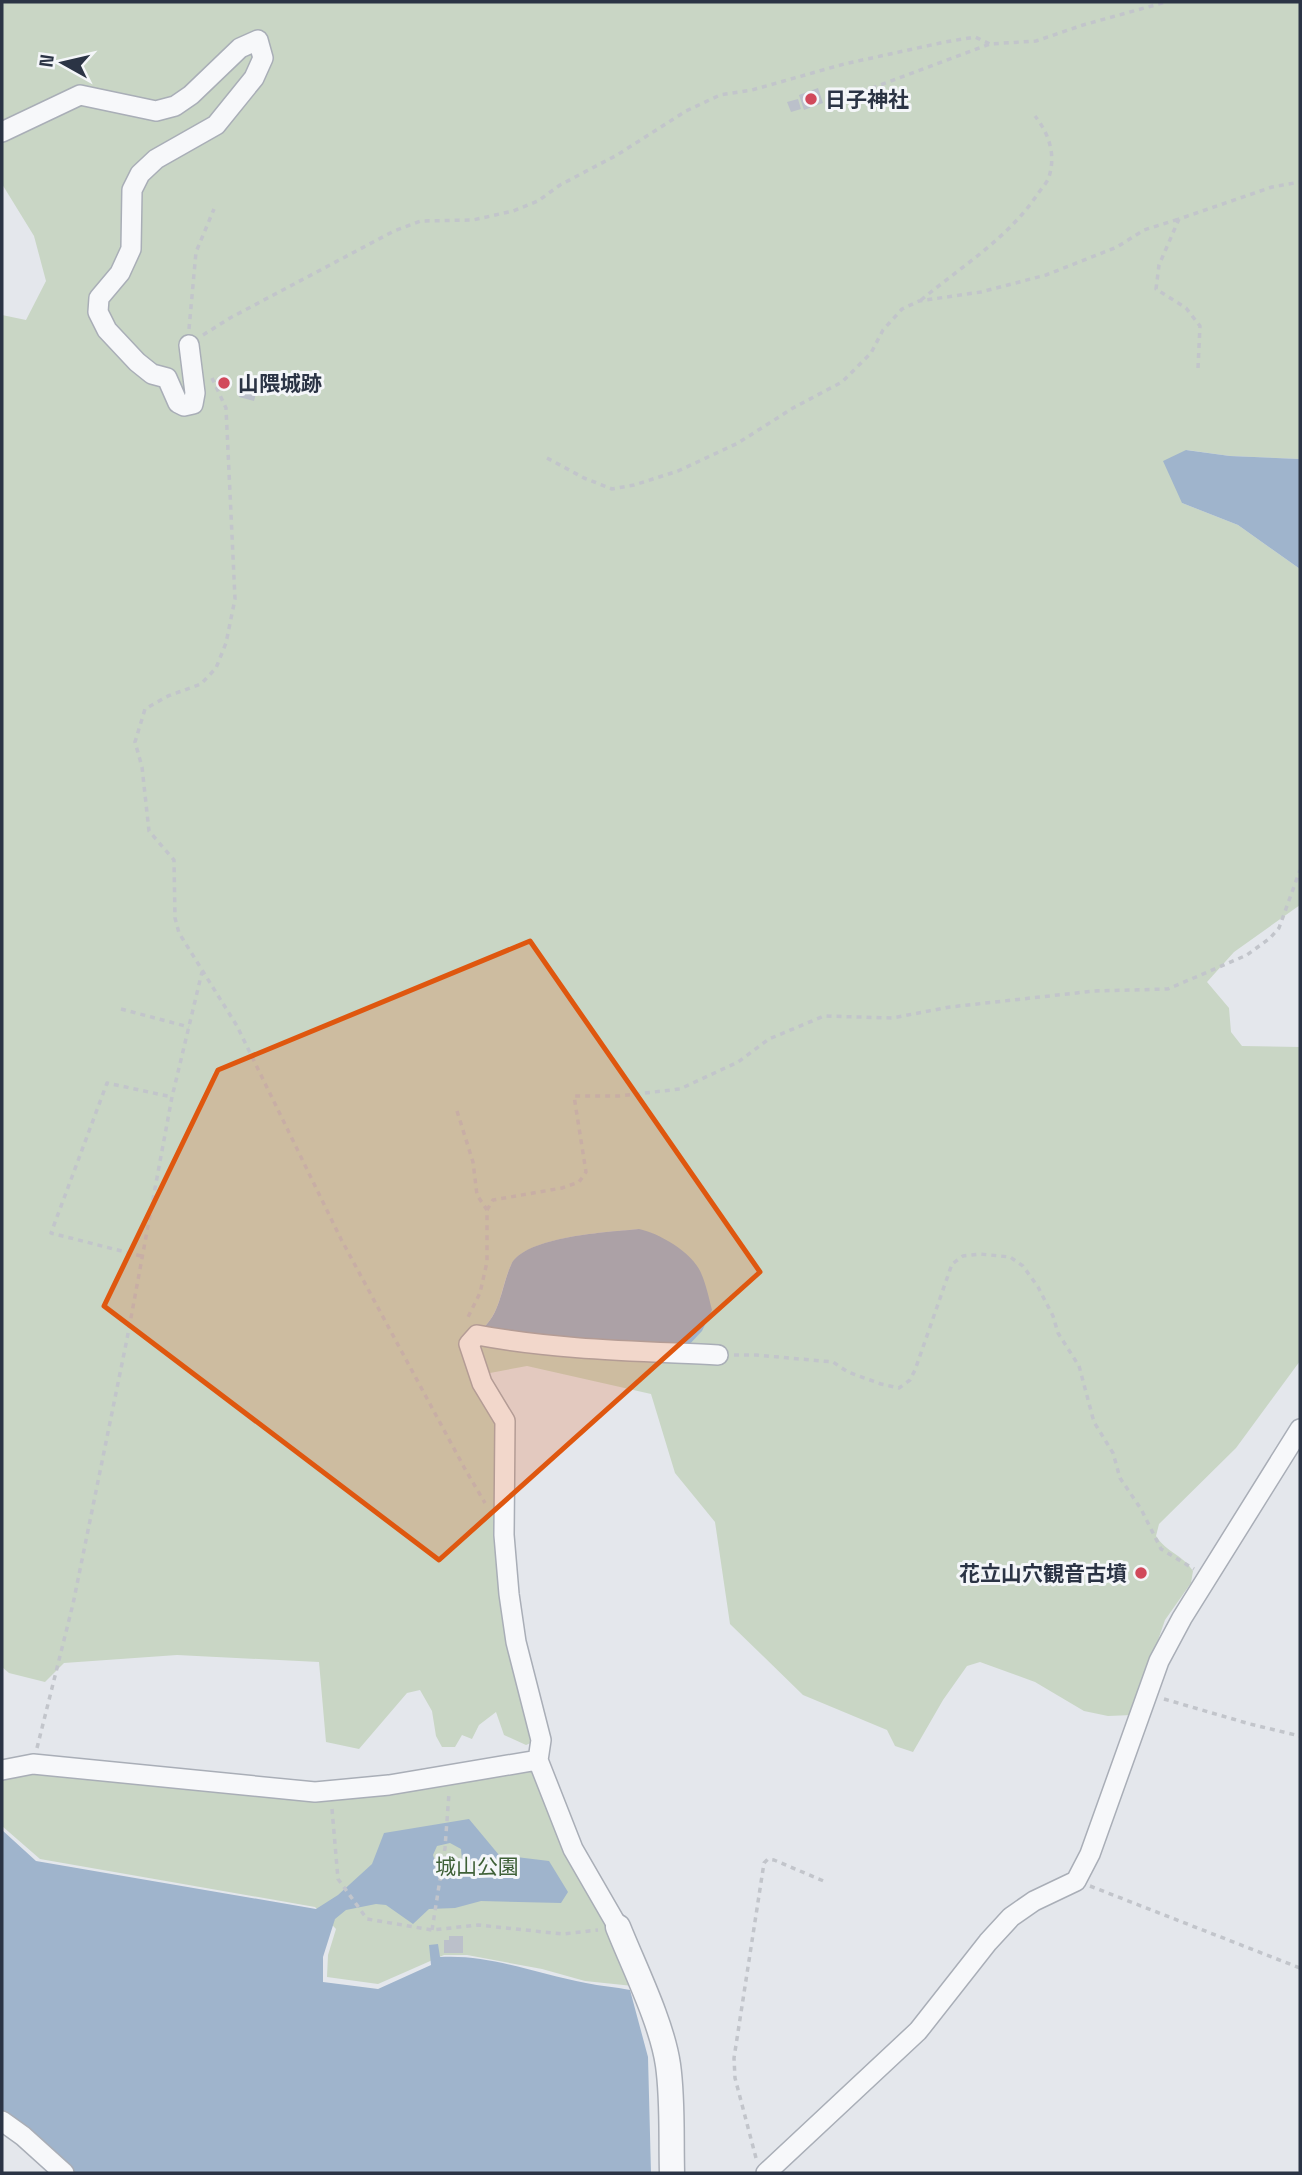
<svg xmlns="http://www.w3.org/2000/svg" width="1302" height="2175" font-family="'Space Grotesk','Noto Sans JP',sans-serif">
<rect width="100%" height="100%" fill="#e4e7ec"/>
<path fill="#c9d6c5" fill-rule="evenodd" d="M2,2H1300V459L1230,456L1187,450L1182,503L1238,525L1300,569V905L1234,952L1207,982L1229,1008L1231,1032L1242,1046L1300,1047V1361L1236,1448L1159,1524L1156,1536C1166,1552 1183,1555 1193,1571L1191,1583L1165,1620L1132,1715L1108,1716L1084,1711L1035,1682L980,1662L967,1666L943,1700L913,1752L895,1746L887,1730L803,1695L730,1624L715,1522L675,1473L651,1394L527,1366L474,1376L497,1423L533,1742L526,1745L504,1735L496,1712L479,1725L472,1739L462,1735L455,1747H442L436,1736L432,1711L420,1690L407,1693L359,1749L326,1742L319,1662L177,1655L64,1663L45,1682L9,1673L2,1667V315L26,320L46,281L34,236L2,184ZM639,1229L483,1328C501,1312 501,1286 511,1265C525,1236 610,1232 639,1229Z
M531,1768L606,1919L633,1986L585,1981L542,1969L467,1955H444L378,1984L327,1977L328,1955L336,1929L315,1907L40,1859L2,1826V1775L22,1770L232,1789Z"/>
<path fill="#9fb4cc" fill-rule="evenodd" d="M1186,450L1230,456L1300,459V569L1238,525L1182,503L1163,461Z
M639,1229C659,1233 693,1253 701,1273C706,1284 709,1298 712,1310L702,1331L687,1347L517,1336L482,1329C501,1313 501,1287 511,1265C524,1236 610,1232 639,1229Z
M469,1819L499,1855L549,1861L568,1892L561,1903L481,1901L455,1908L429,1909L413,1924L386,1905L376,1904L346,1910L335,1919L323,1957V1982L378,1989L431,1965L429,1945L438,1944L440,1957C490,1954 537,1974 586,1983C600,1986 615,1987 630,1990L648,2057L651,2173H73L28,2129L2,2110V1830L36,1861L316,1909L338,1895L372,1864L384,1833ZM450,1843L461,1849L462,1860L455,1868L444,1869L436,1864L433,1855L437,1846Z"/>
<path fill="#bbc0ca" d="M818,88L823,103L804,110L799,95Z
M798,99L801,109L791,112L787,102Z
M242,386L257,390L254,401L239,397Z
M449,1936H463V1953H444V1940H449Z"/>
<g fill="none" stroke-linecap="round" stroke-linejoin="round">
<defs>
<path id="minor" d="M2,132L80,95L156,111L175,106L191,95L240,48L258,40L263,58L254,78L216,125L156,159L140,174L132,190L131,249L120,273L99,298L98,312L107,330L137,362L152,374L167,378L178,403L184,406L193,404L195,393L189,345
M2,1770L33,1764L315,1792L389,1785L538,1760
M618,1927L573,1849L538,1760L541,1740L516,1642L509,1594L504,1535L505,1421L482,1383L469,1344L477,1335C557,1350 637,1351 718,1355
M2,2121L23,2136L64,2173
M766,2173L918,2031L988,1942L1011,1917L1034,1901L1076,1881L1090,1854L1159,1661L1182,1618L1300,1429"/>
<path id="tertiary" d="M618,1927C634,1967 662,2023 668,2065C673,2100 671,2137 672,2173"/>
</defs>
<use href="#minor" stroke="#a9aeb7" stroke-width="22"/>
<use href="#tertiary" stroke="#a9aeb7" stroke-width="27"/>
<path stroke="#c2c5cb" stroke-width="3.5" stroke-dasharray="5 5" stroke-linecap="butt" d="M853,95L990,44L1036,41L1083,25L1166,2
M921,300C961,267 1008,238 1037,195C1041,189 1047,183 1049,177C1056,154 1049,134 1035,116
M189,329L196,252L214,209
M203,335L230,318L394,231L421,221L473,220L513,211L538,201L560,185L617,155L686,111L720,95L752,90L844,64L945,42L975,37L990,44
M1198,368L1200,326L1186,308L1156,289L1159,265L1179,219L1272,187L1300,182
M212,378L226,408L235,599L226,643L216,668L201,684L168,696L145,709L135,742L142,767L149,831L174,860L175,918L179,933L237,1026L341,1239L465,1469L485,1503
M547,458L584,478L612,489L634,485L678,471L738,443L793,408L842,382L871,353L883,330L902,309L919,301L981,292L1046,275L1117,247L1144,230L1179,219
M121,1009L189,1027
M457,1111L473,1162L477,1195L487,1210V1262L480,1293L466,1321
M487,1210L493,1200L562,1188L579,1182L586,1172L574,1096H619L680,1089L738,1062L769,1039L824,1016L892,1018L950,1007L1094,991L1168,989L1247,955L1270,938L1279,928L1300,870
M141,1256L51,1233L107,1083L172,1097
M734,1355H756L833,1362L848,1372L881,1384L899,1388L910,1380L915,1370L952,1264L963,1256L980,1254L1010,1257L1023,1266L1038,1287L1053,1316L1058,1333L1079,1366L1094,1422L1113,1453L1120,1478L1141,1509L1161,1549L1194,1569
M1164,1699L1250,1724L1300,1736
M37,1748L73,1604L127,1339L172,1097L202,972
M332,1809L338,1879L367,1919L432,1930L478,1925L563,1934L598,1930
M1090,1886L1300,1968
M432,1930L445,1848L449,1793
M756,2158L735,2078L734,2058L764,1863L768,1859L774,1860L826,1882"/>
<use href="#minor" stroke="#f7f8fa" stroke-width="19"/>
<use href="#tertiary" stroke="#f7f8fa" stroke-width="24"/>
</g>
<path fill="#df570f" fill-opacity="0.2" stroke="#df570f" stroke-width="5" stroke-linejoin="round" d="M530,941L760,1272L439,1560L104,1306L218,1070Z"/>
<g fill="#d1495b" stroke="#f4f6f9" stroke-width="2.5">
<circle cx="811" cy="99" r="7"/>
<circle cx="224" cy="383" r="7"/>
<circle cx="1141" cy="1573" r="7"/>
</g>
<g text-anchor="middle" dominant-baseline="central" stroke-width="6" stroke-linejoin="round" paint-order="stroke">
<g font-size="21" font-weight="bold" fill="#2b3445" stroke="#f4f6f9" text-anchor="start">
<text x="825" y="99">日子神社</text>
<text x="238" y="383">山隈城跡</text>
<text x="1127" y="1573" text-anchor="end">花立山穴観音古墳</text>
</g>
<g font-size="21" fill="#3f6138" stroke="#f4f6f9">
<text x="477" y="1866">城山公園</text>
</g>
</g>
<rect width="1302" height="2175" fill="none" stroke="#2b3445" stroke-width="7"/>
<g transform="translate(63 63) rotate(278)" stroke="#f4f6f9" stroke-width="5" paint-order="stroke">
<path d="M0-5L12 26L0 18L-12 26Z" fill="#2b3445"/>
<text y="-10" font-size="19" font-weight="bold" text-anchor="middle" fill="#2b3445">N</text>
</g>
</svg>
